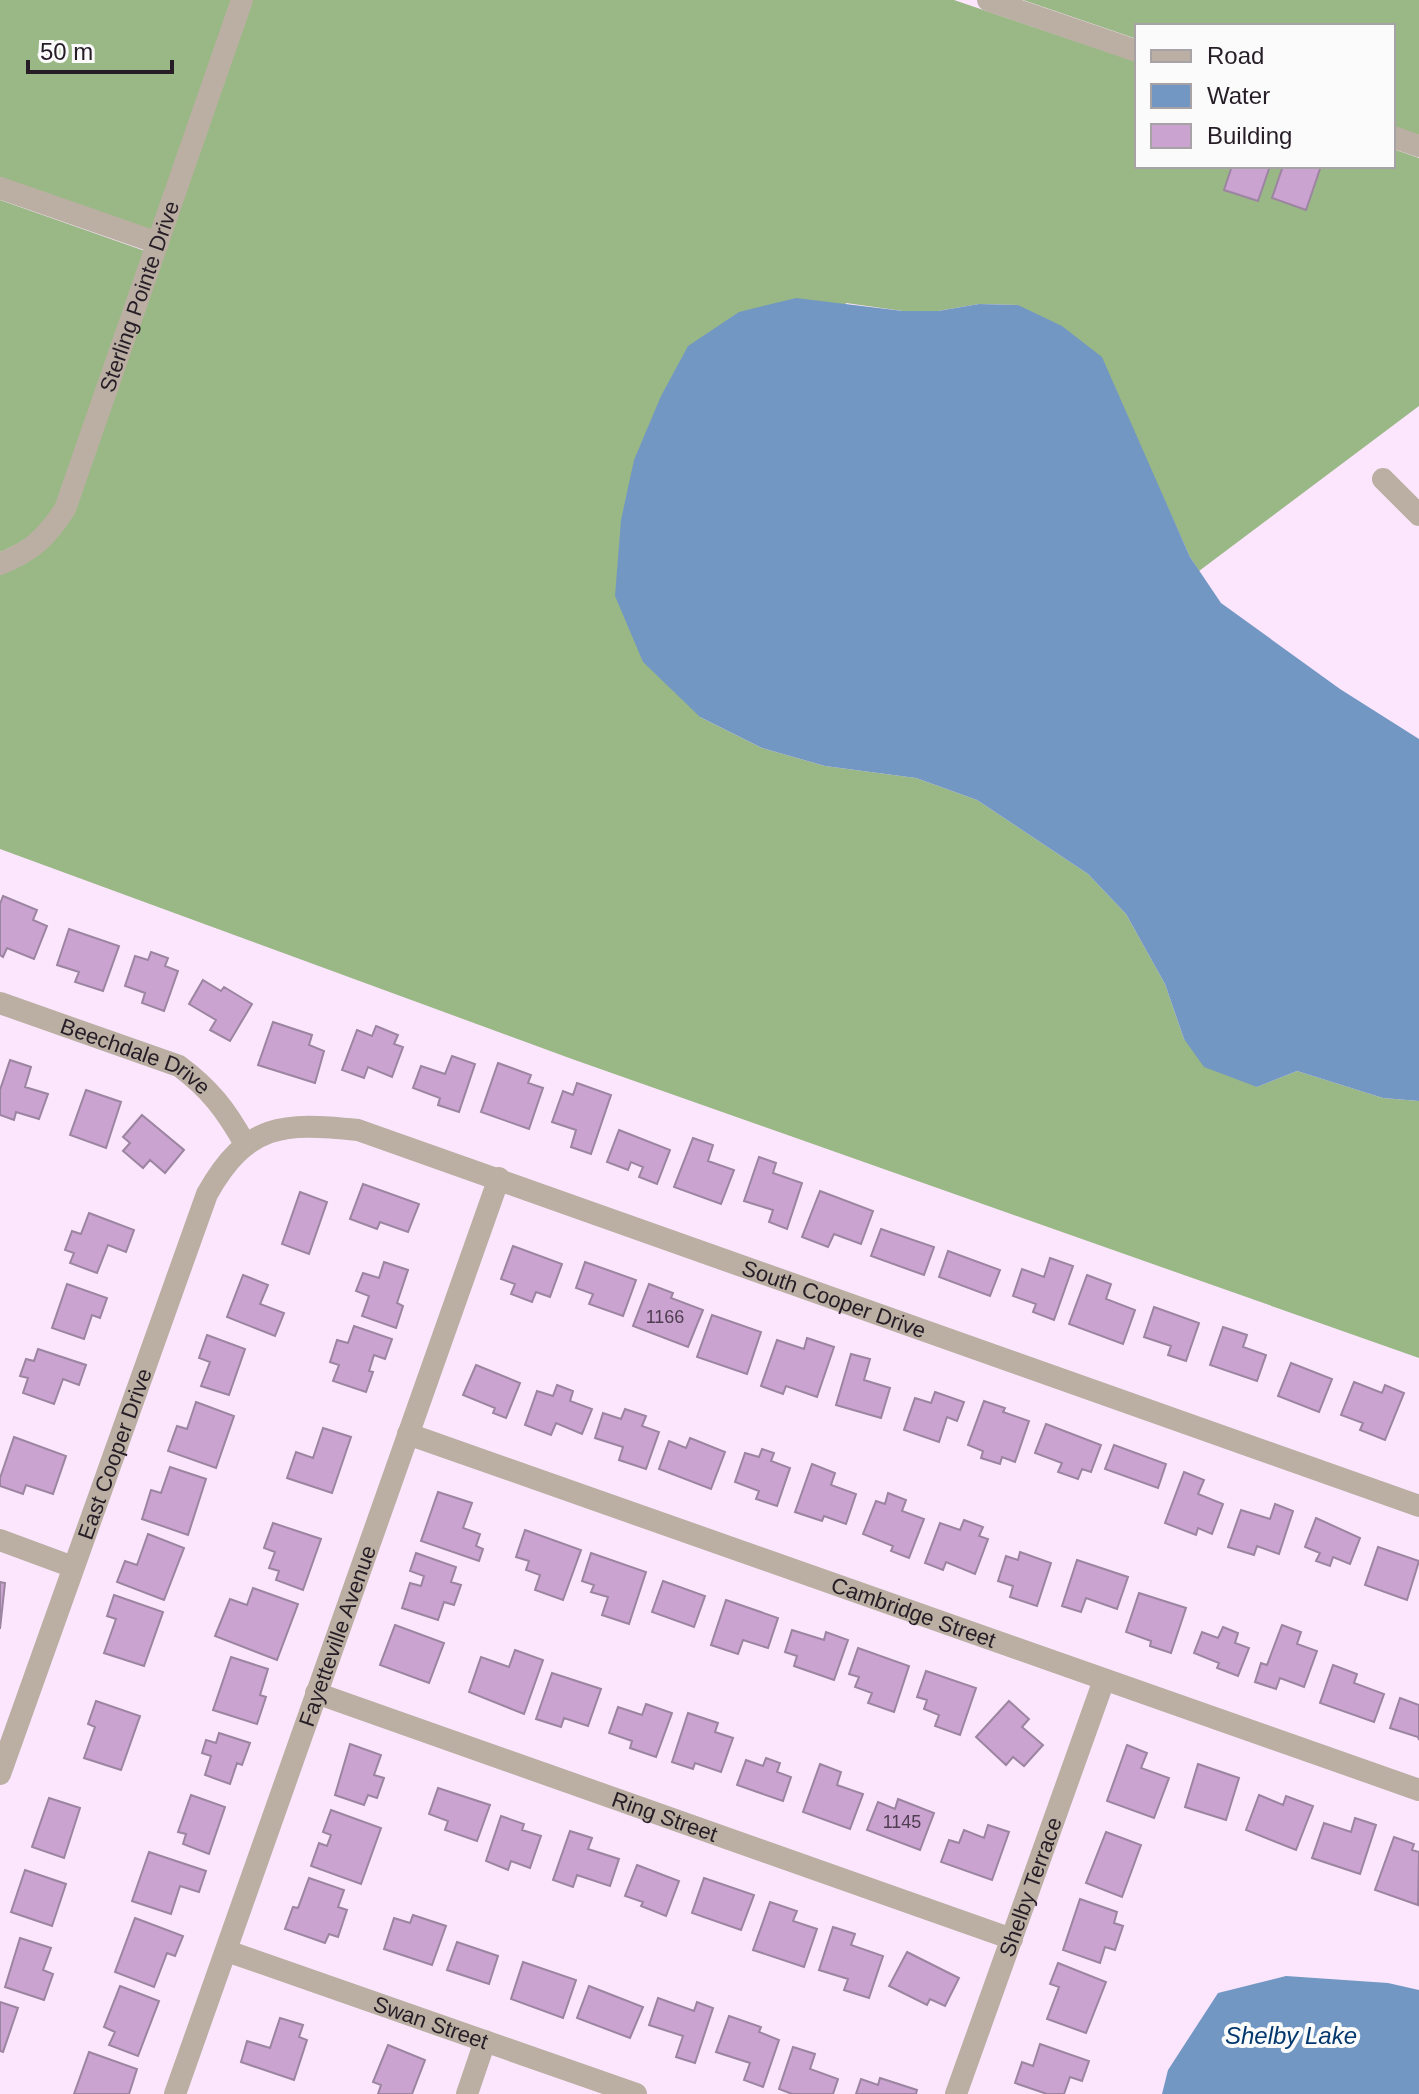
<svg xmlns="http://www.w3.org/2000/svg" width="1419" height="2094" font-family="Arial,sans-serif">
<rect width="100%" height="100%" fill="#fbe6fe"/>
<path fill="#9ab885" d="M0,0H231L152,230L0,177Z
M252,0H954L1137,62V166H1393V149L1419,158V406L1199,571L1190,557L1130,424L1018,305L979,304L938,311H903L846,303L700,717L762,748L825,766L916,778L977,800L1088,874L1126,914L1165,984L1184,1039L1257,1087L1297,1071L1383,1098L1419,1101V1358L572,1059L0,849V575C36,560 53,545 74,512Z
M1023,0H1419V135L1393,126V26H1137V39Z
M0,200L145,251L56,504C41,528 26,542 0,552Z"/>
<path fill="#7397c3" d="M796,298L903,311H938L979,304L1018,305L1062,326L1102,357L1190,557L1221,603L1340,689L1419,739V1101L1383,1098L1297,1071L1257,1087L1204,1067L1184,1039L1165,984L1126,914L1088,874L977,800L916,778L825,766L762,748L700,717L643,662L615,596L621,520L634,460L661,396L688,346L739,312Z
M1286,1976L1388,1983L1419,1990V2094H1162L1168,2070L1218,1993Z"/>
<path fill="#caa3d0" stroke="#9c85a0" stroke-width="2" d="M1232,166H1270L1258,201L1224,190Z
M1283,166H1321L1306,210L1272,198Z
M3,896L37,910L33,920L47,926L34,959L7,948L3,957L0,955V904Z
M69,929L119,946L103,991L75,982L79,972L57,965Z
M151,952L168,958L165,966L178,971L164,1011L142,1003L145,993L125,986L135,956L148,960Z
M203,980L221,991L224,987L252,1004L230,1041L210,1030L216,1020L189,1004Z
M273,1022L312,1035L309,1045L324,1051L315,1083L258,1065Z
M376,1026L398,1035L394,1044L403,1047L392,1077L368,1067L364,1078L342,1070L357,1030L372,1036Z
M452,1056L475,1064L459,1112L438,1105L440,1098L413,1088L421,1066L445,1074Z
M10,1060L31,1067L25,1087L48,1094L39,1119L16,1112L14,1120L0,1115V1090Z
M498,1063L531,1075L528,1083L543,1088L529,1129L481,1112Z
M577,1083L611,1095L591,1154L571,1147L576,1130L552,1122L563,1091L573,1095Z
M86,1090L121,1102L106,1148L70,1135Z
M142,1115L184,1150L165,1173L150,1160L143,1168L123,1151L130,1143L123,1137Z
M619,1130L670,1150L657,1184L639,1177L643,1167L631,1162L628,1170L607,1162Z
M693,1138L713,1145L708,1161L734,1170L721,1204L674,1187Z
M759,1157L776,1163L773,1173L802,1183L787,1229L769,1222L773,1210L744,1201Z
M363,1184L419,1204L408,1232L380,1222L377,1229L350,1219Z
M820,1191L873,1211L861,1244L834,1234L828,1247L802,1237Z
M300,1192L327,1202L309,1254L282,1244Z
M89,1213L134,1230L126,1252L108,1245L97,1273L70,1263L74,1253L65,1250L72,1231L81,1234Z
M881,1229L934,1247L924,1275L871,1256Z
M513,1246L562,1264L550,1297L536,1292L532,1302L511,1294L515,1284L501,1279Z
M948,1251L1000,1270L990,1296L939,1277Z
M1050,1258L1073,1266L1054,1320L1033,1312L1036,1304L1013,1296L1022,1269L1044,1277Z
M384,1262L408,1270L397,1303L403,1306L396,1328L362,1316L369,1296L356,1291L363,1273L379,1278Z
M585,1262L636,1280L623,1316L589,1304L593,1294L576,1288Z
M243,1275L268,1285L260,1304L284,1313L275,1336L227,1317Z
M1087,1275L1111,1284L1106,1299L1135,1310L1123,1344L1069,1324Z
M67,1284L107,1298L100,1318L92,1315L84,1339L52,1328Z
M649,1284L673,1293L671,1298L703,1310L688,1347L633,1326Z
M1154,1307L1199,1323L1186,1361L1168,1355L1171,1346L1144,1337Z
M712,1315L761,1332L747,1374L697,1357Z
M354,1326L392,1339L385,1359L374,1355L369,1371L373,1372L366,1392L333,1381L339,1365L330,1362L337,1340L348,1343Z
M1223,1327L1247,1335L1243,1347L1266,1355L1257,1381L1210,1365Z
M207,1335L245,1349L229,1395L201,1386L210,1362L199,1358Z
M807,1338L834,1347L817,1397L786,1386L783,1394L761,1386L777,1340L804,1349Z
M38,1349L86,1365L79,1385L63,1379L54,1404L23,1393L28,1378L20,1376L26,1359L34,1361Z
M851,1354L870,1359L864,1380L890,1388L881,1418L836,1405Z
M1291,1363L1332,1379L1319,1412L1278,1396Z
M476,1365L520,1383L506,1418L493,1413L495,1408L463,1395Z
M1354,1382L1382,1393L1385,1385L1404,1393L1385,1440L1360,1430L1363,1423L1341,1415Z
M557,1385L573,1391L570,1401L592,1409L582,1434L556,1423L551,1435L525,1425L537,1391L553,1396Z
M935,1392L964,1402L957,1421L947,1417L939,1442L904,1430L915,1398L931,1403Z
M984,1401L1005,1408L1003,1412L1029,1421L1015,1462L1002,1457L1000,1464L981,1458L983,1451L968,1445Z
M196,1402L234,1416L216,1468L168,1451L177,1426L187,1429Z
M625,1409L646,1416L642,1426L659,1432L646,1469L619,1460L623,1447L595,1438L603,1413L621,1419Z
M1046,1424L1101,1445L1091,1472L1082,1469L1078,1479L1058,1472L1062,1463L1035,1453Z
M323,1428L351,1437L332,1493L287,1478L296,1452L313,1458Z
M14,1437L66,1456L53,1494L26,1485L23,1494L0,1486V1478Z
M690,1438L725,1452L711,1489L659,1469L669,1441L686,1448Z
M1114,1445L1166,1464L1158,1488L1105,1469Z
M762,1449L774,1453L771,1461L790,1468L777,1506L756,1499L759,1491L735,1482L745,1453L759,1457Z
M812,1464L835,1473L831,1485L856,1494L846,1524L824,1516L822,1521L795,1512Z
M170,1467L206,1479L188,1535L142,1519L151,1490L161,1493Z
M1184,1472L1204,1480L1198,1494L1223,1504L1212,1534L1198,1528L1196,1535L1165,1523Z
M438,1492L472,1503L463,1528L480,1534L476,1546L483,1549L479,1561L421,1541Z
M888,1493L906,1500L902,1511L924,1519L909,1558L891,1551L893,1546L863,1534L876,1501L885,1504Z
M1275,1504L1293,1511L1279,1554L1257,1546L1254,1555L1228,1547L1241,1510L1270,1519Z
M1316,1518L1360,1538L1350,1564L1333,1557L1330,1566L1316,1561L1320,1553L1305,1547Z
M964,1520L983,1527L979,1536L988,1539L975,1574L946,1562L943,1570L925,1563L940,1523L960,1530Z
M273,1523L321,1539L303,1590L276,1580L279,1571L269,1568L275,1552L264,1548Z
M525,1530L581,1550L563,1600L535,1590L540,1575L526,1570L529,1561L516,1557Z
M148,1534L184,1548L164,1600L117,1582L125,1561L137,1565Z
M1378,1547L1419,1561L1407,1600L1365,1585Z
M1020,1552L1051,1563L1037,1606L1010,1597L1013,1586L998,1581L1006,1556L1018,1560Z
M416,1553L456,1567L451,1582L461,1585L454,1605L444,1602L438,1620L402,1608L410,1583L421,1586L424,1576L410,1571Z
M591,1553L646,1572L629,1624L602,1615L608,1597L591,1592L594,1585L582,1581Z
M1077,1560L1128,1577L1117,1609L1086,1598L1081,1612L1062,1606Z
M663,1581L705,1596L694,1627L652,1612Z
M0,1582L5,1583L0,1629Z
M253,1588L298,1604L277,1660L215,1636L230,1599L247,1605Z
M1139,1593L1186,1608L1171,1653L1150,1646L1151,1641L1126,1632Z
M114,1595L163,1612L144,1666L104,1653L116,1619L107,1616Z
M726,1600L778,1618L768,1648L743,1640L738,1654L711,1645Z
M395,1625L444,1643L429,1683L380,1665Z
M1282,1625L1301,1632L1297,1644L1317,1651L1304,1687L1280,1678L1276,1689L1255,1682L1261,1663L1267,1665Z
M1223,1627L1238,1633L1235,1643L1249,1648L1238,1676L1217,1668L1219,1663L1194,1653L1202,1632L1218,1638Z
M792,1630L824,1640L826,1632L848,1640L834,1680L794,1666L797,1656L785,1652Z
M858,1648L909,1666L894,1712L868,1703L872,1693L855,1687L859,1677L849,1674Z
M515,1650L543,1660L524,1714L469,1692L481,1657L509,1667Z
M231,1657L268,1669L260,1695L266,1697L257,1724L213,1710Z
M1333,1665L1357,1674L1354,1683L1384,1694L1374,1722L1320,1703Z
M926,1671L976,1688L960,1735L935,1726L939,1715L924,1709L927,1700L917,1697Z
M552,1673L601,1689L588,1726L564,1718L561,1727L536,1719Z
M1400,1698L1419,1705V1740L1418,1737L1390,1728Z
M96,1701L140,1716L121,1770L84,1758L95,1727L88,1724Z
M1009,1701L1029,1719L1022,1727L1043,1745L1024,1766L1013,1757L1006,1765L976,1737Z
M646,1704L672,1713L656,1757L630,1748L632,1741L609,1733L618,1707L642,1715Z
M688,1713L718,1723L715,1732L733,1738L721,1772L695,1763L693,1769L672,1762Z
M219,1733L250,1743L242,1765L237,1763L230,1784L205,1775L211,1756L202,1753L206,1740L216,1743Z
M350,1744L381,1755L374,1775L384,1778L377,1798L368,1795L364,1805L335,1795Z
M1127,1745L1147,1753L1141,1768L1169,1778L1154,1818L1107,1801Z
M766,1758L780,1763L777,1772L791,1777L783,1801L737,1785L746,1760L763,1766Z
M820,1764L841,1772L837,1785L863,1794L850,1829L803,1812Z
M1198,1764L1239,1778L1226,1820L1185,1807Z
M438,1788L490,1805L477,1841L445,1830L448,1821L429,1814Z
M191,1795L225,1807L209,1854L183,1844L186,1834L178,1832Z
M1259,1795L1283,1805L1286,1796L1313,1806L1296,1850L1246,1830Z
M49,1798L80,1808L64,1858L32,1847Z
M898,1799L934,1813L920,1850L867,1830L878,1802L895,1809Z
M331,1810L381,1828L361,1884L311,1866L319,1843L327,1846L331,1835L323,1832Z
M501,1816L524,1824L522,1830L541,1836L530,1868L511,1861L508,1870L486,1861Z
M1355,1818L1376,1825L1360,1874L1312,1858L1324,1823L1351,1832Z
M988,1825L1009,1832L992,1880L941,1862L949,1840L959,1843L964,1830L984,1838Z
M570,1831L592,1838L588,1849L619,1859L610,1886L577,1875L573,1887L553,1880Z
M1106,1832L1141,1845L1122,1897L1086,1883Z
M1394,1837L1414,1844L1412,1850L1419,1852L1418,1905L1375,1890Z
M149,1852L206,1871L199,1892L180,1886L171,1914L132,1901Z
M637,1865L679,1881L666,1916L641,1906L643,1902L625,1896Z
M25,1870L66,1884L52,1926L11,1912Z
M309,1878L344,1890L338,1907L347,1910L338,1937L329,1934L325,1943L285,1929L293,1907L298,1908Z
M704,1878L754,1895L741,1930L692,1913Z
M1080,1899L1117,1912L1114,1923L1123,1926L1115,1950L1105,1947L1100,1963L1063,1950Z
M770,1902L797,1911L793,1921L817,1929L804,1967L753,1950Z
M413,1915L446,1926L432,1965L384,1949L394,1918L410,1923Z
M135,1918L183,1936L175,1956L167,1953L154,1987L115,1972Z
M833,1927L855,1934L851,1945L883,1956L869,1998L844,1990L848,1979L819,1970Z
M20,1938L51,1948L43,1970L53,1974L44,2000L5,1987Z
M457,1942L498,1956L489,1984L447,1970Z
M907,1952L959,1978L945,2006L930,1999L927,2005L889,1986Z
M523,1962L576,1980L563,2018L511,1999Z
M1058,1963L1106,1982L1086,2033L1047,2019L1059,1987L1050,1984Z
M120,1986L159,2001L138,2056L109,2045L115,2032L104,2027Z
M589,1986L643,2007L630,2038L577,2018Z
M658,1998L694,2011L697,2002L713,2008L695,2063L676,2057L683,2036L649,2025Z
M0,2002L18,2008L3,2052L0,2051Z
M729,2016L761,2027L759,2032L779,2040L763,2087L744,2080L750,2063L716,2052Z
M280,2018L303,2025L299,2037L307,2040L294,2080L241,2062L247,2041L270,2048Z
M1040,2044L1089,2061L1082,2081L1070,2077L1064,2094H1047L1015,2083L1022,2062L1033,2066Z
M388,2045L425,2060L412,2094H378L381,2085L373,2082Z
M793,2047L815,2054L810,2069L838,2079L833,2094H792L779,2089Z
M89,2052L137,2069L129,2094H74Z
M880,2078L917,2090L916,2094H856L861,2079L878,2085Z"/>
<g fill="none" stroke-linecap="round" stroke-linejoin="round">
<g stroke="#baafa2" stroke-width="22">
<path d="M988,0L1137,51"/>
<path d="M1393,137L1419,146"/>
<path d="M0,188L158,243"/>
<path d="M1383,479L1419,515"/>
<path id="s1" d="M0,564C32,551 46,538 65,509L242,0"/>
<path id="s2" d="M0,1003L179,1066C210,1089 226,1110 245,1144"/>
<path id="s3" d="M408,1434L1419,1790"/>
<path d="M0,1540L73,1567"/>
<path id="s4" d="M316,1693L1012,1939"/>
<path id="s5" d="M0,1774L207,1194C247,1123 283,1122 358,1130L1419,1506"/>
<path id="s6" d="M227,1951L636,2094"/>
<path id="s7" d="M175,2094L499,1178"/>
<path d="M467,2094L485,2041"/>
<path id="s8" d="M956,2094L1104,1680"/>
</g>
</g>
<g text-anchor="middle" dominant-baseline="central" stroke-width="8" stroke-linejoin="round" paint-order="stroke">
<g font-size="18" fill="#4f3e51">
<text x="665" y="1317">1166</text>
<text x="902" y="1822">1145</text>
</g>
<g font-size="22" fill="#261d27" stroke="#fbfbfb">
<text stroke="none"><textPath href="#s1" startOffset="312">Sterling Pointe Drive</textPath></text>
<text stroke="none"><textPath href="#s2" startOffset="146">Beechdale Drive</textPath></text>
<text stroke="none"><textPath href="#s5" startOffset="1300">South Cooper Drive</textPath></text>
<text stroke="none"><textPath href="#s5" startOffset="340">East Cooper Drive</textPath></text>
<text stroke="none"><textPath href="#s3" startOffset="536">Cambridge Street</textPath></text>
<text stroke="none"><textPath href="#s7" startOffset="486">Fayetteville Avenue</textPath></text>
<text stroke="none"><textPath href="#s4" startOffset="370">Ring Street</textPath></text>
<text stroke="none"><textPath href="#s8" startOffset="220">Shelby Terrace</textPath></text>
<text stroke="none"><textPath href="#s6" startOffset="216">Swan Street</textPath></text>
</g>
<g font-size="24" font-style="italic" fill="#03386e" stroke="#fbfbfb">
<text x="1291" y="2035">Shelby Lake</text>
</g>
</g>
<rect x="1135" y="24" width="260" height="144" fill="#fbfbfb" stroke="#a6a2a6" stroke-width="2"/>
<rect x="1151" y="50" width="40" height="12" fill="#baafa2" stroke="#a6a2a6" stroke-width="2"/>
<text x="1207" y="64" font-size="24" fill="#261d27">Road</text>
<rect x="1151" y="84" width="40" height="24" fill="#7397c3" stroke="#a6a2a6" stroke-width="2"/>
<text x="1207" y="104" font-size="24" fill="#261d27">Water</text>
<rect x="1151" y="124" width="40" height="24" fill="#caa3d0" stroke="#a6a2a6" stroke-width="2"/>
<text x="1207" y="144" font-size="24" fill="#261d27">Building</text>
<path d="M28 60v12h144v-12" fill="none" stroke="#261d27" stroke-width="4"/>
<text x="40" y="60" font-size="24" fill="#261d27" stroke="#fbfbfb" stroke-width="6" paint-order="stroke">50 m</text>
</svg>
